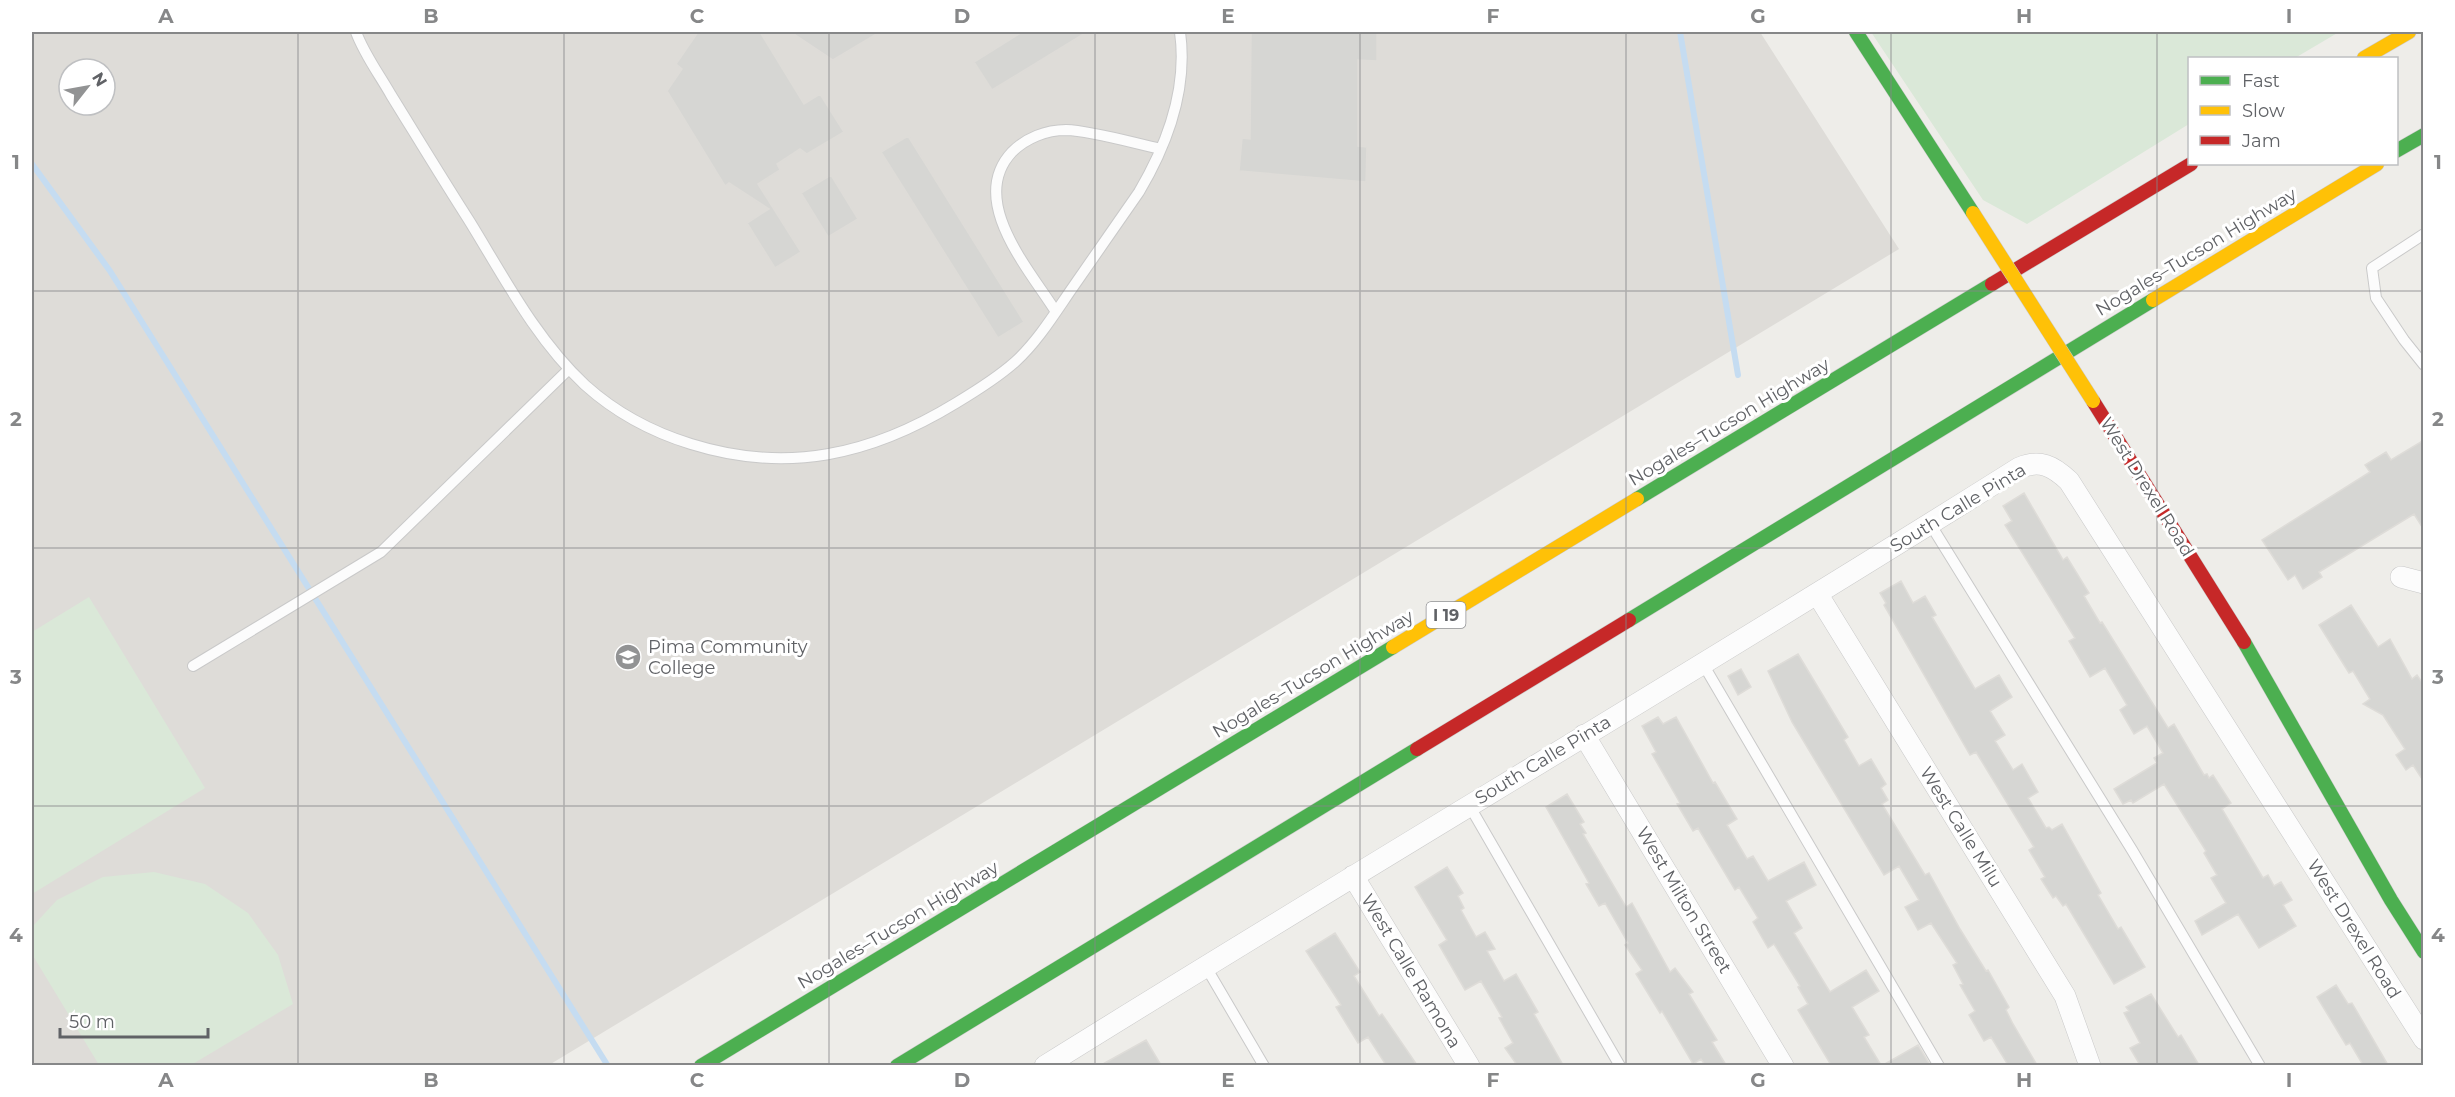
<svg xmlns="http://www.w3.org/2000/svg" width="2455" height="1097" font-family="Montserrat,sans-serif">
<rect width="100%" height="100%" fill="#eeede9"/>
<path fill="#dedcd8" fill-rule="evenodd" d="M32,32H1760L1899,249L549,1065H32ZM69,69H105V105H69Z"/>
<path fill="#dae8d8" d="M1871,32H2339L2295,58H2190L2189,124L2027,224L1983,200Z
M89,597L205,788L32,894V632Z
M154,872L205,884L248,913L278,955L293,1004L191,1065H99L32,954V927L57,900L103,877Z"/>
<g fill="none" stroke-linecap="round" stroke-linejoin="round">
<path stroke="#c5dcf1" stroke-width="6" d="M1680,32L1738,375
M32,164L110,271L608,1066"/>
</g>
<path fill="#d6d6d3" stroke="#dedcd8" stroke-width="1.5" d="M698,32H760L804,104L820,94L844,132L807,154L800,149L777,164L780,170L758,184L801,252L775,268L747,223L769,209L729,183L725,186L667,91L682,69L676,64Z
M791,32H880L833,60Z
M1022,32H1087L992,90L974,62Z
M1251,32H1377V61L1358,60V146L1367,147L1366,182L1239,171L1242,138L1250,139Z
M908,136L1024,322L998,338L881,152Z
M831,175L858,219L828,237L801,193Z
M2424,440V530L2414,514L2319,572L2322,577L2303,589L2295,575L2288,580L2262,540L2370,472L2365,465L2386,452L2391,460Z
M2024,493L2063,560L2067,557L2089,593L2084,596L2100,623L2102,622L2168,728L2174,724L2204,775L2207,774L2209,778L2213,775L2231,803L2222,809L2263,878L2268,875L2274,886L2281,882L2292,900L2283,905L2296,926L2259,948L2238,914L2202,935L2195,921L2226,903L2211,878L2217,875L2204,853L2206,851L2164,784L2133,803L2131,800L2123,804L2114,789L2157,763L2154,758L2163,753L2147,726L2134,734L2120,710L2127,705L2105,668L2090,677L2069,641L2075,638L2005,525L2012,521L2003,506Z
M1901,581L1913,603L1925,596L1936,615L1932,617L1975,689L1999,675L2012,697L1990,711L2005,735L1995,741L2013,770L2022,764L2038,792L2028,798L2046,828L2049,827L2052,830L2062,824L2101,893L2098,895L2118,929L2121,927L2145,967L2114,984L2066,904L2063,906L2056,896L2053,898L2041,879L2045,877L2029,850L2034,847L1976,752L1970,755L1884,605L1886,603L1880,593Z
M2351,605L2378,647L2390,639L2412,679L2417,675L2424,685V782L2413,765L2406,770L2396,755L2405,749L2383,715L2363,704L2370,699L2353,671L2349,673L2319,625Z
M1798,654L1848,737L1844,740L1859,766L1871,759L1886,784L1881,788L1888,800L1882,804L1925,875L1929,873L1960,929L1986,971L1988,970L2009,1007L2006,1010L2013,1024L2037,1065H2008L1991,1037L1984,1041L1969,1015L1975,1011L1960,985L1963,984L1953,965L1957,963L1931,923L1918,930L1905,907L1919,900L1899,866L1884,875L1792,722L1768,671Z
M1741,669L1751,687L1738,695L1728,676Z
M1658,717L1663,724L1676,717L1713,783L1715,782L1737,819L1727,825L1747,859L1753,856L1768,881L1804,862L1816,885L1786,901L1802,928L1794,933L1830,992L1866,970L1879,991L1852,1007L1869,1035L1864,1037L1881,1065H1831L1798,1010L1808,1004L1798,987L1800,986L1774,944L1768,948L1753,922L1758,918L1739,887L1735,890L1698,828L1693,831L1677,804L1680,803L1652,754L1656,752L1642,726Z
M1567,794L1584,822L1580,824L1586,833L1583,834L1626,907L1632,903L1670,972L1675,968L1693,992L1689,994L1717,1040L1712,1042L1726,1065H1705L1701,1059L1693,1064L1662,1011L1660,1013L1636,974L1642,970L1625,945L1628,943L1605,903L1599,906L1586,884L1589,883L1546,807Z
M1447,867L1463,893L1458,896L1464,908L1461,910L1476,937L1485,932L1495,949L1487,951L1504,981L1516,974L1538,1012L1534,1014L1563,1065H1517L1505,1048L1513,1043L1499,1018L1502,1017L1481,981L1465,990L1439,945L1447,940L1415,887Z
M1335,933L1360,972L1354,976L1379,1016L1382,1014L1417,1065H1386L1368,1037L1358,1043L1336,1007L1341,1005L1306,951Z
M2336,985L2348,1004L2352,1003L2388,1065H2363L2350,1043L2346,1045L2317,997Z
M2151,994L2178,1037L2181,1035L2199,1065H2140L2130,1048L2140,1043L2124,1013L2129,1011L2126,1007Z
M1146,1040L1161,1065H1101Z
M1918,1045L1930,1065H1883Z"/>
<g fill="none" stroke-linecap="round" stroke-linejoin="round">
<defs>
<path id="lane" d="M356,32C364,54 379,74 391,95C417,137 443,180 470,222C505,279 536,339 585,385C615,412 652,432 691,444C787,474 871,455 956,403C976,391 997,378 1015,362C1038,341 1055,313 1073,287C1095,255 1117,224 1139,192C1168,143 1188,89 1180,32
M2424,234L2372,268L2376,298L2404,340L2424,365
M1056,312C1029,269 967,200 1012,152C1026,138 1046,130 1066,130C1093,131 1133,143 1161,149
M1929,522L2132,850L2260,1066
M1703,664L1939,1066
M193,666L381,552L569,369
M1469,805L1620,1066
M1206,967L1264,1066"/>
<path id="street" d="M2401,577L2424,583
M1818,595L2065,996L2090,1066
M1584,735L1783,1066
M1353,876L1469,1066
M1045,1066C1369,864 1697,671 2019,468C2040,459 2053,466 2069,481L2424,1039"/>
<path id="fast" d="M1856,32L1973,213
M2396,151L2424,135
M1637,499L1992,284
M1629,620L2153,300
M2244,642L2391,900L2424,952
M701,1066L1393,647
M897,1066L1417,749"/>
<path id="slow" d="M2364,58L2409,32
M2153,300L2377,164
M1393,647L1637,499"/>
<path id="jam" d="M1992,284L2191,164
M2093,401L2244,642
M1417,749L1629,620"/>
</defs>
<use href="#lane" stroke="#c9c9c9" stroke-width="12"/>
<use href="#street" stroke="#c9c9c9" stroke-width="22"/>
<use href="#fast" stroke="#cbcbcb" stroke-width="15"/>
<use href="#slow" stroke="#cbcbcb" stroke-width="15"/>
<use href="#jam" stroke="#cbcbcb" stroke-width="15"/>
<use href="#lane" stroke="#fcfcfc" stroke-width="10"/>
<use href="#street" stroke="#fcfcfc" stroke-width="21"/>
<use href="#fast" stroke="#4caf50" stroke-width="14"/>
<use href="#slow" stroke="#ffc107" stroke-width="14"/>
<use href="#jam" stroke="#c62828" stroke-width="14"/>
<defs>
<path id="slow-bridge" d="M1973,213L2093,401"/>
</defs>
<use href="#slow-bridge" stroke="#cbcbcb" stroke-width="15" stroke-linecap="butt"/>
<use href="#slow-bridge" stroke="#ffc107" stroke-width="14"/>
</g>
<path fill="none" stroke="#868788" stroke-width="1.5" stroke-opacity="0.55" d="M298,32V1066M564,32V1066M829,32V1066M1095,32V1066M1360,32V1066M1626,32V1066M1891,32V1066M2157,32V1066M32,291H2424M32,548H2424M32,806H2424"/>
<defs>
<symbol id="university-disc" viewBox="-11 -11 22 22"><circle r="9.5" fill="#929394" stroke="#fff"/><path d="M0-5L7-2L0 1L-7-2ZM-4 1L0 2.5L4 1V4Q0 6-4 4Z" fill="#fff"/></symbol>
</defs>
<g fill-rule="evenodd">
<use href="#university-disc" x="613" y="642" width="30" height="30"/>
</g>
<g text-anchor="middle" dominant-baseline="central" stroke-width="6" stroke-linejoin="round" paint-order="stroke">
<rect fill="#fff" stroke="#909194" stroke-width="1.5" x="1426.5" y="602" width="39" height="26" rx="4.5"/>
<g font-size="16" font-weight="bold" fill="#606266">
<text x="1446" y="615">I 19</text>
</g>
<g font-size="18" fill="#606266" stroke="#fff">
<text transform="translate(2196 252) rotate(-31)">Nogales–Tucson Highway</text>
<text transform="translate(1729 422) rotate(-31)">Nogales–Tucson Highway</text>
<text transform="translate(2147 487) rotate(58)">West Drexel Road</text>
<text transform="translate(1958 508) rotate(-31)">South Calle Pinta</text>
<text transform="translate(1313 674) rotate(-31)">Nogales–Tucson Highway</text>
<text transform="translate(1543 760) rotate(-31)">South Calle Pinta</text>
<text transform="translate(1961 827) rotate(58)">West Calle Milu</text>
<text transform="translate(1684 900) rotate(59)">West Milton Street</text>
<text transform="translate(898 925) rotate(-31)">Nogales–Tucson Highway</text>
<text transform="translate(2354 929) rotate(58)">West Drexel Road</text>
<text transform="translate(1411 971) rotate(59)">West Calle Ramona</text>
</g>
<g font-size="18" fill="#606266" stroke="#fff" text-anchor="start">
<text x="648" y="647">Pima Community<tspan x="648" dy="21">College</tspan></text>
</g>
</g>
<rect width="2455" height="1097" fill="none" stroke="#ffffff" stroke-width="66"/>
<rect x="2188" y="57" width="210" height="108" fill="#ffffff" stroke="#bfc0c2" stroke-width="1.5"/>
<rect x="2200" y="76" width="30" height="9" fill="#4caf50" stroke="#bfc0c2" stroke-width="1.5"/>
<text x="2242" y="87" font-size="18" fill="#606266">Fast</text>
<rect x="2200" y="106" width="30" height="9" fill="#ffc107" stroke="#bfc0c2" stroke-width="1.5"/>
<text x="2242" y="117" font-size="18" fill="#606266">Slow</text>
<rect x="2200" y="136" width="30" height="9" fill="#c62828" stroke="#bfc0c2" stroke-width="1.5"/>
<text x="2242" y="147" font-size="18" fill="#606266">Jam</text>
<g transform="translate(87 87) rotate(59)"><circle r="28" fill="#ffffff" stroke="#bfc0c2" stroke-width="1.5"/>
<path d="M0-4.5L10 22L0 15L-10 22Z" fill="#929394"/>
<text y="-9" font-size="16" font-weight="bold" text-anchor="middle" fill="#606266">N</text>
</g>
<path d="M60 1028v9h148v-9" fill="none" stroke="#606266" stroke-width="3"/>
<text x="69" y="1028" font-size="18" fill="#606266" stroke="#ffffff" stroke-width="4.5" paint-order="stroke">50 m</text>
<rect x="33" y="33" width="2389" height="1031" fill="none" stroke="#868788" stroke-width="2"/>
<g font-size="20" text-anchor="middle" font-weight="bold" fill="#868788">
<text x="166" y="23">A</text>
<text x="431" y="23">B</text>
<text x="697" y="23">C</text>
<text x="962" y="23">D</text>
<text x="1228" y="23">E</text>
<text x="1493" y="23">F</text>
<text x="1758" y="23">G</text>
<text x="2024" y="23">H</text>
<text x="2289" y="23">I</text>
<text x="16" y="169">1</text>
<text x="2438" y="169">1</text>
<text x="16" y="426">2</text>
<text x="2438" y="426">2</text>
<text x="16" y="684">3</text>
<text x="2438" y="684">3</text>
<text x="16" y="942">4</text>
<text x="2438" y="942">4</text>
<text x="166" y="1087">A</text>
<text x="431" y="1087">B</text>
<text x="697" y="1087">C</text>
<text x="962" y="1087">D</text>
<text x="1228" y="1087">E</text>
<text x="1493" y="1087">F</text>
<text x="1758" y="1087">G</text>
<text x="2024" y="1087">H</text>
<text x="2289" y="1087">I</text>
</g>
</svg>
